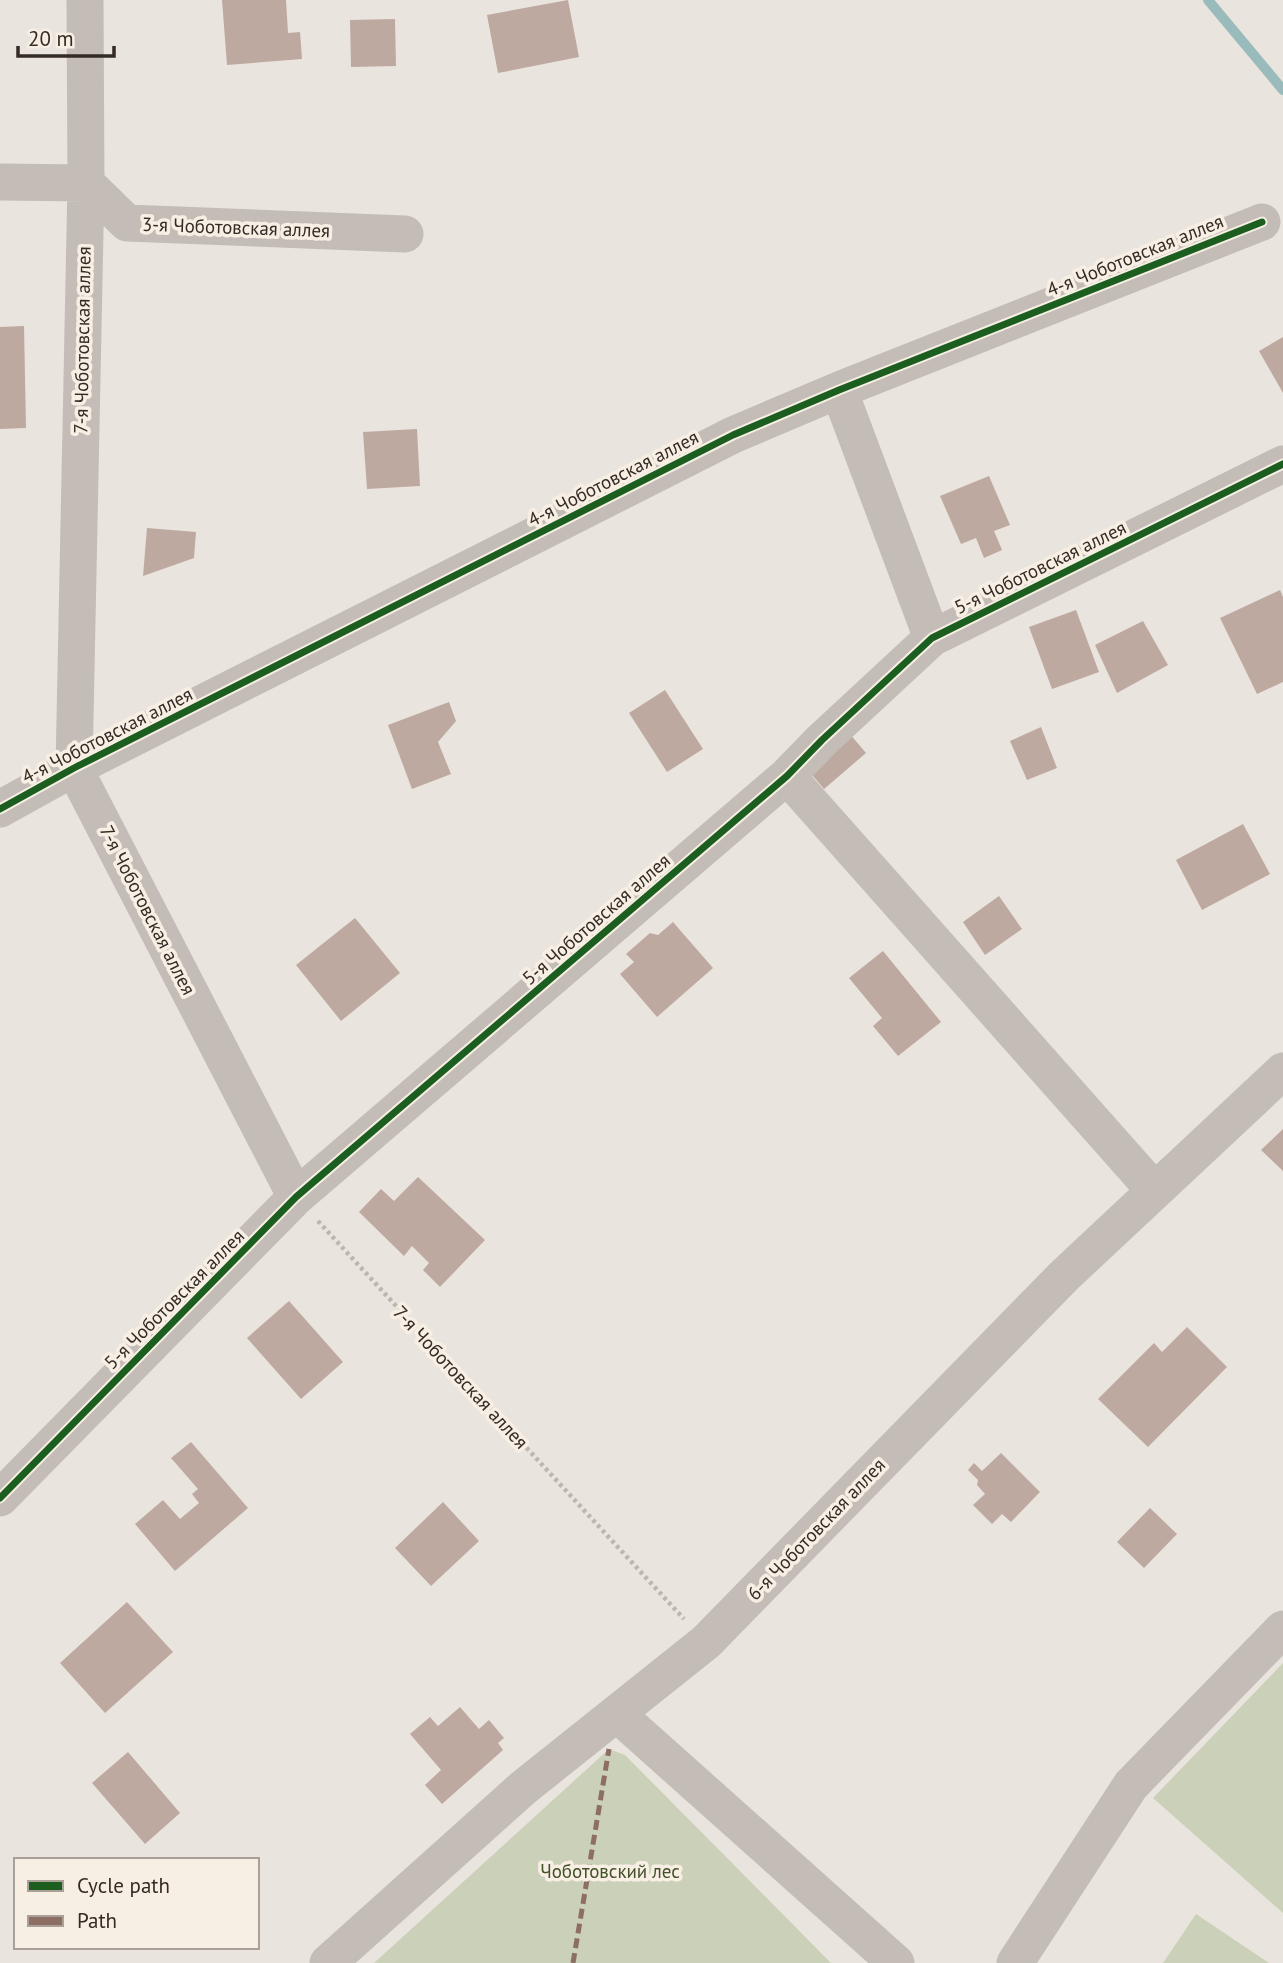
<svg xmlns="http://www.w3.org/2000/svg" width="1283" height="1963" font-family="'PT Sans',sans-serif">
<rect width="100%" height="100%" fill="#eae4de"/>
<path fill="#cbd0b8" d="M1283,1663V1913L1153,1798Z
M609,1749L625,1755L831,1963H374Z
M1196,1914L1269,1963H1163Z"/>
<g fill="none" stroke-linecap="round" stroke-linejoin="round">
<path stroke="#9abbbb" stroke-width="10" d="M1208,0L1283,90"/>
</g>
<path fill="#bea9a0" d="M222,0H286L288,33L300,32L302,59L227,65Z
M568,0L579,57L498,73L487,15Z
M395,19L396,66L351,67L350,20Z
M24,326L26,428L0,429V327Z
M1283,337V393L1259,351Z
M417,429L420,486L367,489L363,432Z
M989,476L1010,525L994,531L1002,550L984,558L976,538L961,544L940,496Z
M147,528L196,532L194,558L143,576Z
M1280,590L1283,597V682L1257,694L1220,618Z
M1076,610L1099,672L1052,689L1029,627Z
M1143,621L1168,665L1117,693L1095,645Z
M665,690L703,749L667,772L629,713Z
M449,702L456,721L438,742L451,774L412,789L388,725Z
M1041,727L1057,768L1027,780L1010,741Z
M849,733L866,753L824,789L807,769Z
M1243,824L1270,874L1202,910L1176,860Z
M999,896L1022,929L985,955L963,922Z
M355,918L400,973L341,1021L296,965Z
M673,922L713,968L657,1017L620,974L634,962L626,954L650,933L658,935Z
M883,951L941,1022L898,1056L873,1026L882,1018L849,978Z
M1283,1129V1171L1261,1150Z
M418,1177L485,1240L440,1287L423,1270L429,1263L412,1246L404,1256L359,1212L381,1189L394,1201Z
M289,1301L343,1362L301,1399L247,1338Z
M1187,1327L1227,1367L1148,1447L1098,1399L1154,1343L1162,1352Z
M191,1442L248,1508L175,1571L135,1524L163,1500L180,1519L199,1503L192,1494L198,1489L171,1458Z
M1001,1453L1040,1492L1011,1522L1002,1514L992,1524L973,1505L985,1494L977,1485L978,1480L968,1470L974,1463L982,1471Z
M443,1502L479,1541L431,1586L395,1548Z
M1150,1508L1177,1534L1144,1568L1117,1542Z
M127,1602L173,1652L105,1713L60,1663Z
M460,1707L479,1729L489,1720L504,1738L498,1743L503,1750L442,1804L425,1785L441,1770L410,1734L430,1717L438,1726Z
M128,1752L180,1813L145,1844L92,1783Z"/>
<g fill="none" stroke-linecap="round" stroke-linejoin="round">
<path stroke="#bcb5b0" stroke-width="4.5" stroke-dasharray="3.5 3.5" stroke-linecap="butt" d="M318,1221L684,1619"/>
<path stroke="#c4bdb7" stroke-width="37" d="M85,0L86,183L74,768L296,1197
M0,182L86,183L127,223L405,234
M839,390L932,638
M787,776L1155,1191
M0,809L74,768L733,435L839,390L1262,222
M0,1498L296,1197L787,776L822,740L932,638L1283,464
M617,1714L896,1963
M328,1963L523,1788L706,1642L1064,1276L1283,1071
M1015,1963L1131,1785L1283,1629"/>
<path stroke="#8d6e63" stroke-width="5" stroke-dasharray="10 5" stroke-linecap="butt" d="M573,1963L609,1749"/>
<defs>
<path id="cycleway" d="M0,809L74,768L733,435L839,390L1262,222
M0,1498L296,1197L787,776L822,740L932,638L1283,464"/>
</defs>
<use href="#cycleway" stroke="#f8efe4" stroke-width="11"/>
<use href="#cycleway" stroke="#1b5e20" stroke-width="7"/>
</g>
<g text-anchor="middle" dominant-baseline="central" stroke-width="7" stroke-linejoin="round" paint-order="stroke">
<g font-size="19" fill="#342a26" stroke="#f8efe4">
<text transform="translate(236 227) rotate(2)">3-я Чоботовская аллея</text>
<text transform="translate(1135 255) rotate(-22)">4-я Чоботовская аллея</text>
<text transform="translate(82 340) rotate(-89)">7-я Чоботовская аллея</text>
<text transform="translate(613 478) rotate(-27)">4-я Чоботовская аллея</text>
<text transform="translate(1040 567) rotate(-26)">5-я Чоботовская аллея</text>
<text transform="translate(107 735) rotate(-27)">4-я Чоботовская аллея</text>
<text transform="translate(148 910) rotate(63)">7-я Чоботовская аллея</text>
<text transform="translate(596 919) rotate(-41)">5-я Чоботовская аллея</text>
<text transform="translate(174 1299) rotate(-45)">5-я Чоботовская аллея</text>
<text transform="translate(461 1377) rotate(47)">7-я Чоботовская аллея</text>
<text transform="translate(816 1529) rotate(-46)">6-я Чоботовская аллея</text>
</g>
<g font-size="19" fill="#43512a" stroke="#f8efe4">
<text x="610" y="1871">Чоботовский лес</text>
</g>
</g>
<rect x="14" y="1858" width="245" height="91" fill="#f8efe4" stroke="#aaa098" stroke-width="2"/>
<rect x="28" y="1881" width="35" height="10" fill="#1b5e20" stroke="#aaa098" stroke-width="2"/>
<text x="77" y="1893" font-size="21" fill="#342a26">Cycle path</text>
<rect x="28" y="1916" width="35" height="10" fill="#8d6e63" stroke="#aaa098" stroke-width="2"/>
<text x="77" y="1928" font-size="21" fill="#342a26">Path</text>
<path d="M18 46v10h96v-10" fill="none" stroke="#342a26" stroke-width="3.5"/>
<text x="28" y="46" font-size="21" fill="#342a26" stroke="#f8efe4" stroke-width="5" paint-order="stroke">20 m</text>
</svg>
